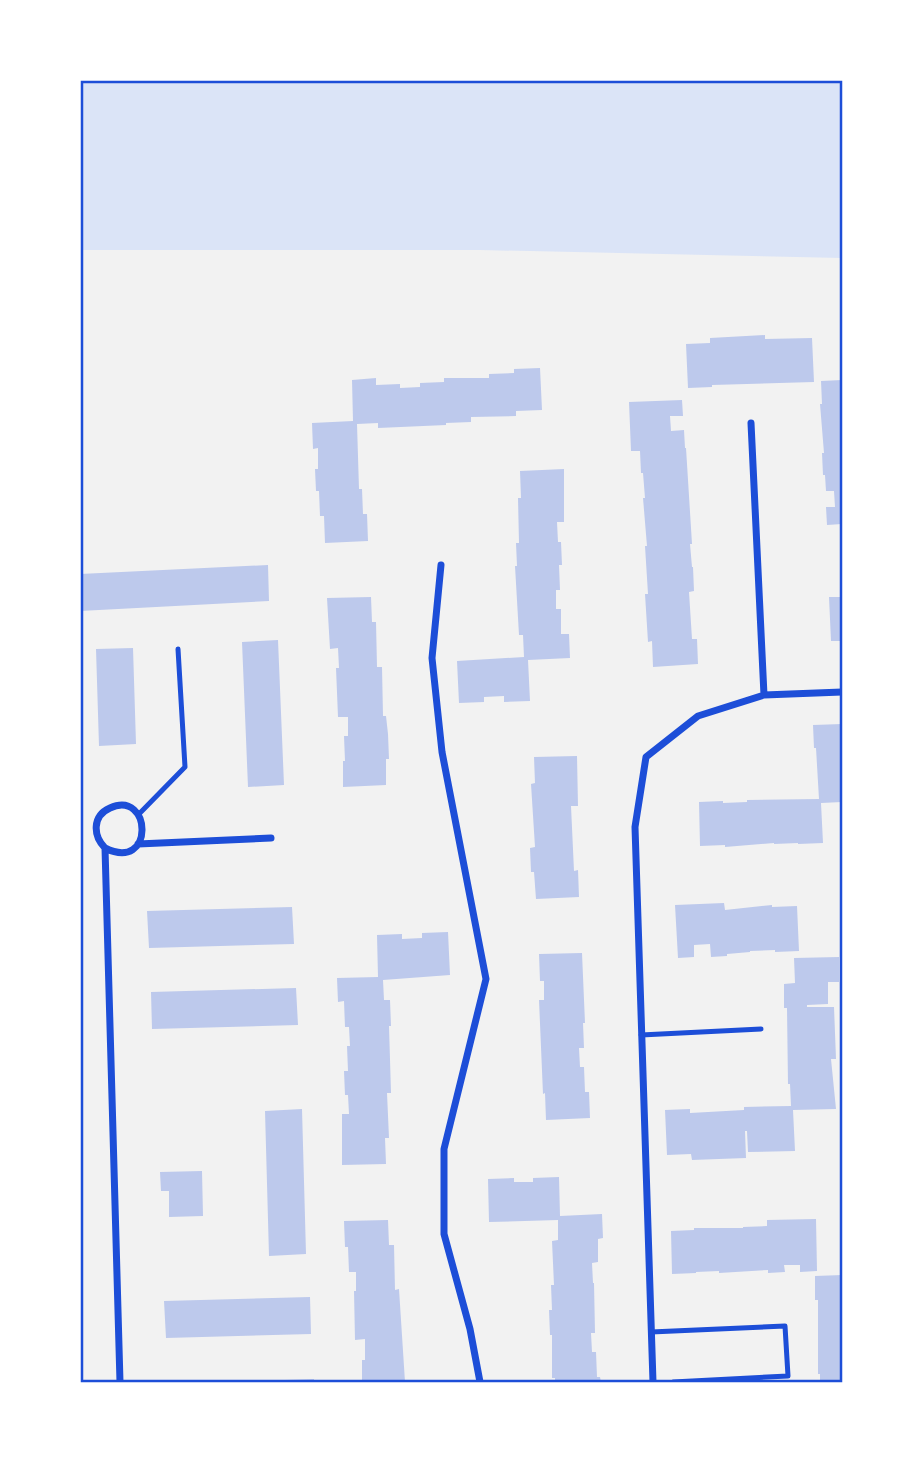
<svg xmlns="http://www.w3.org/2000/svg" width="923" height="1463" font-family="'Roboto Condensed',sans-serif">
<rect width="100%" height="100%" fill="#f2f2f2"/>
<path fill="#dbe4f7" d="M80,81H842V258L480,250H81Z"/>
<path fill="#bdc9ec" d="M765,335V339L812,338L814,382L712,385V387L688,388L686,344L710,343V338Z
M540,368L542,410L516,411V416L471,417V422L446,423V425L378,428V423L357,424L359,489H362L363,514H367L368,541L325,543L324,516H320L319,491H316L315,469H318V448L313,449L312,423L353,421L352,380L376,378V385L400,384V388L420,387V383L444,382V378H489V374L514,373V369Z
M842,380V524L827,525L826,507H835L834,491H826L825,475H823L822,453H824L820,404H822L821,381Z
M682,400L683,416H670L671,431L684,430L685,448H686L692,544H690L692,567H693L694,591L689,592L692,639H697L698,664L653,667L652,641L648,642L645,594H648L645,546H647L643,498H645L643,473H641L640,451H631L629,402Z
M564,469V522H557L558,542H561L562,565H559L560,590H556V609H561V634H569L570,658L528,660L530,701L504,702V696L484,697V702L459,703L457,661L524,657L523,635H519L515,566H517L516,543H519L518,498H521L520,471Z
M268,565L269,601L80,611V574Z
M371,597L372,622H376L377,667H382L383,716H386L388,734L389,759H386V785L343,787V761H345L344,736H348V717H338L336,668H339L338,648L330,649L327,598Z
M829,597H842V641H831Z
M278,640L284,785L248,787L242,642Z
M133,648L136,744L99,746L96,649Z
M842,724V802L821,803L823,843L798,844V843L774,844V843L725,847V845L700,846L699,802L723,801V803L747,802V800L819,799L816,748H814L813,725Z
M577,756L578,806H571L574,871L578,870L579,897L536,899L534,872H531L530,848L535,847L531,784L535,783L534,757Z
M724,903L725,910L772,905V907L797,906L799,951L775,952V950L750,951V952L727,954V956L711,957L710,944L694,945V957L678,958L675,905Z
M292,907L294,944L149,948L147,911Z
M448,932L450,975L383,980L384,1000H390L391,1026H389L391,1093H387L389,1138H385L386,1164L342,1165V1114H349L348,1095H345L344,1071H348L347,1046H350L349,1027H345L344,1001L338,1002L337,978L378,977L377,935L402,934V939L422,938V933Z
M582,953L585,1023H583L584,1048H579L580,1067H584L585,1092H589L590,1118L546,1120L545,1093L543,1094L539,1000H544V981H540L539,954Z
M839,957V982H828V1004L807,1005V1007H834L836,1059H831L836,1109L793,1110L795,1151L748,1152L747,1131H745L746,1158L692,1160L691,1154L667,1155L665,1110L690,1109V1113L744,1110V1107L791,1106L790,1084H788L787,1008H784V984L795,983L794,958Z
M296,988L298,1025L152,1029L151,992Z
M302,1109L306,1254L269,1256L265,1111Z
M202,1171L203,1216L169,1217V1191H161L160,1172Z
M559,1177L560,1216L602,1214L603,1238L598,1239V1262L592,1263L593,1283H594L595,1333H591L592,1352H596L597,1377H600L601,1382H555V1378H552V1335H550L549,1310H552L551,1285H554L552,1241L558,1240V1220L489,1222L488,1179L514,1178V1182H533V1178Z
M816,1219L817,1271L800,1272V1265H784L785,1272L768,1273V1270L719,1273V1271L696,1272V1273L672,1274L671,1231L694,1230V1228H743V1227L767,1226V1220Z
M388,1220L389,1245H394L395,1290L399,1289L405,1382H362V1360H365V1339L355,1340L354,1291H356V1272H349L348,1247H345L344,1221Z
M842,1275V1382H820V1374H818V1300H815V1276Z
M310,1297L311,1334L166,1338L164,1301Z
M314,1379V1382H285V1380Z"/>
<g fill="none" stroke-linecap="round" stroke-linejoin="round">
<path stroke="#1d4ed8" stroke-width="5" d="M138,815L185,767L178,649
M641,1035L761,1029
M651,1332L785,1326L788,1376L673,1382"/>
<path stroke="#1d4ed8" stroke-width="7" d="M751,423L764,695
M441,565L432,658L442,752L486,979L444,1149V1234L470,1329L480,1382
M138,844L271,838
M105,848C155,873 152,789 110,808C92,816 93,836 105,848L120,1382
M653,1382L635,827L646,757L698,716L764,695L842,692"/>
</g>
<rect width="923" height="1463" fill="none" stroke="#ffffff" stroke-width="164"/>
<rect x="82" y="82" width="759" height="1299" fill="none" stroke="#1d4ed8" stroke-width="2.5"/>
</svg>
